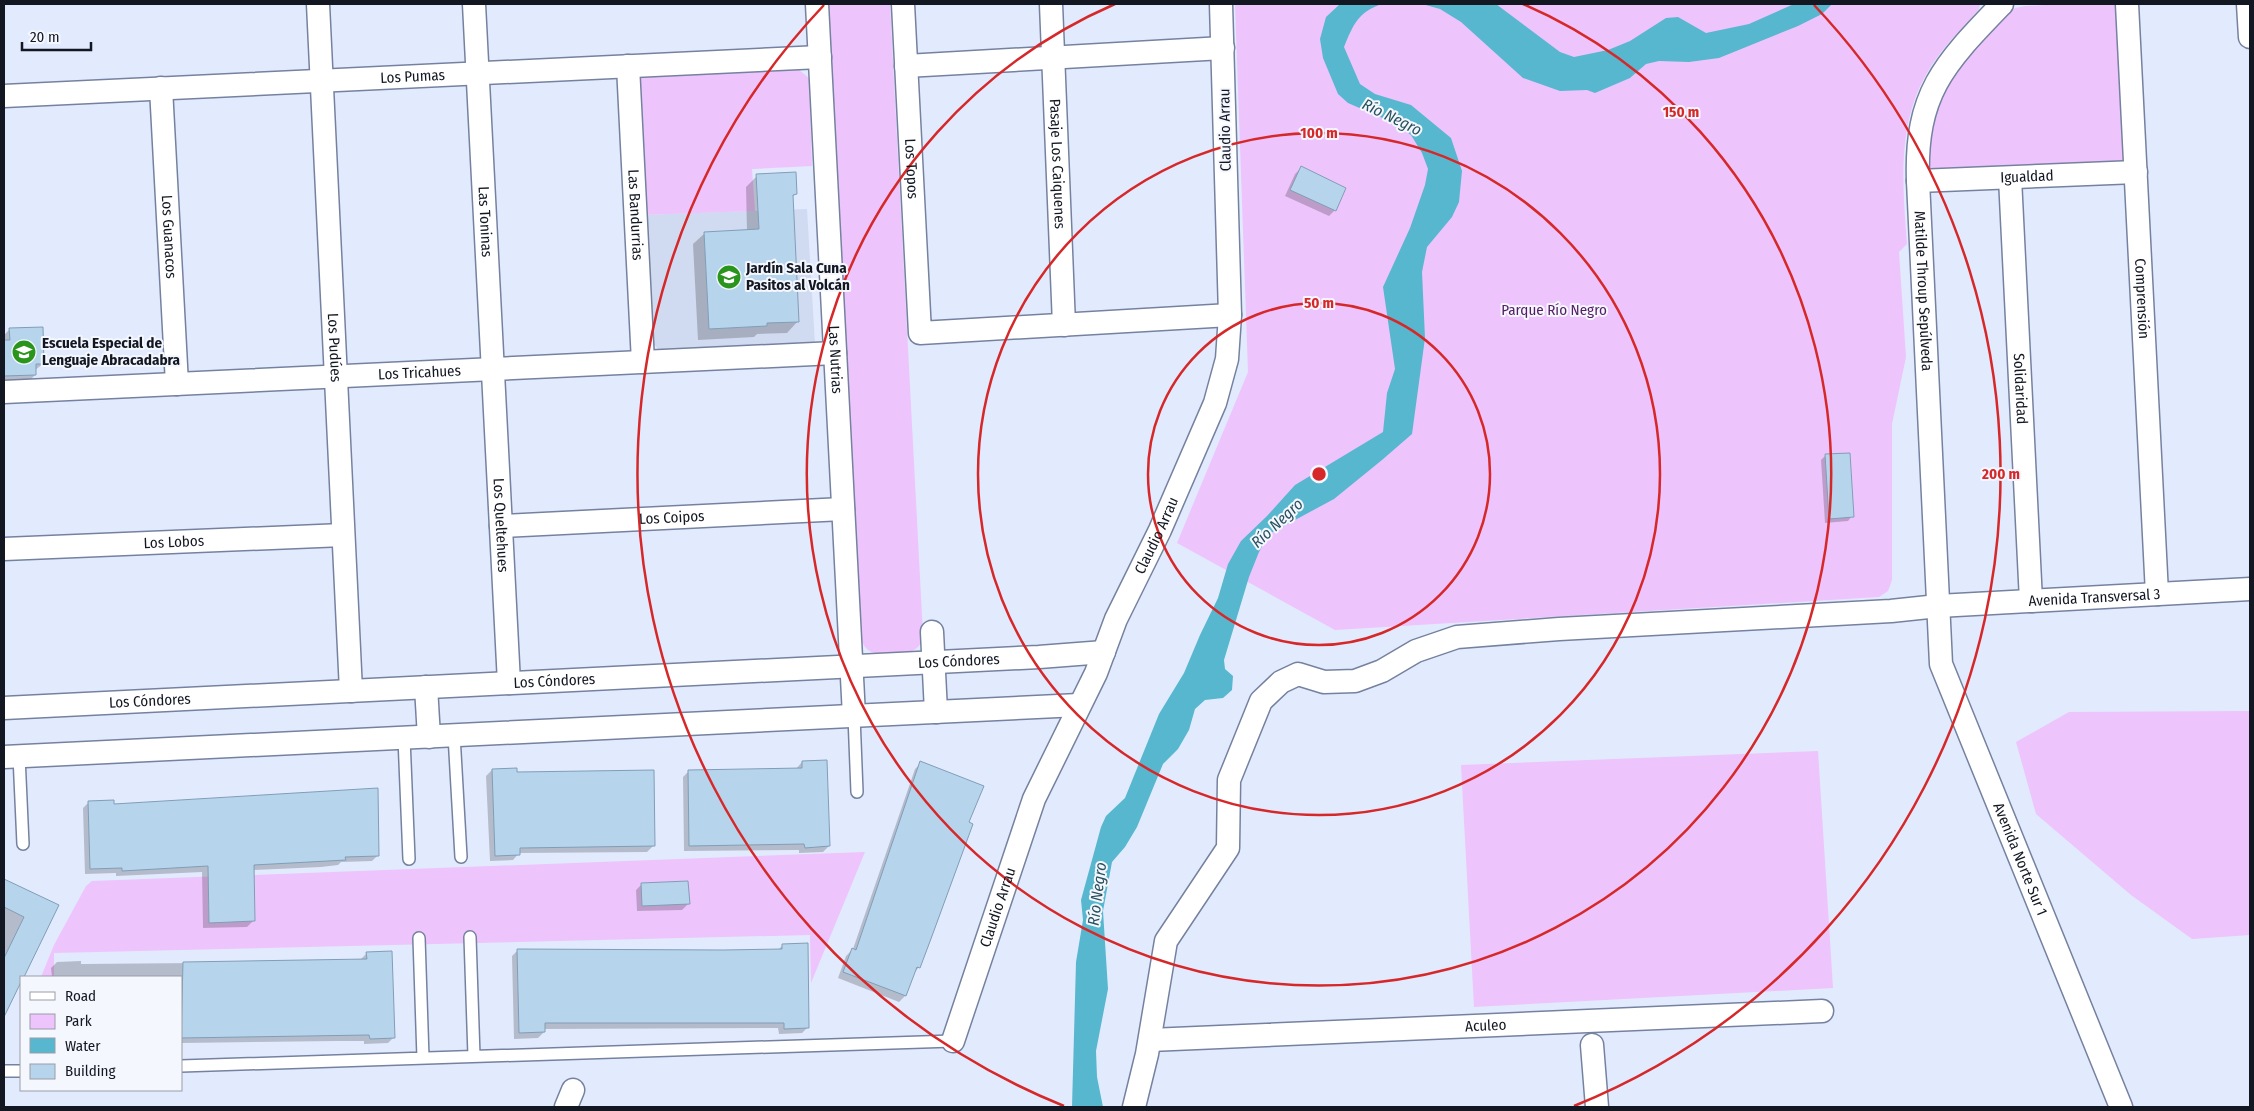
<svg xmlns="http://www.w3.org/2000/svg" width="2254" height="1111" font-family="'Fira Sans Condensed',sans-serif">
<rect width="100%" height="100%" fill="#e2eafe"/>
<path fill="#d0daf1" d="M807,209L815,344L659,350L649,339L643,215Z"/>
<path fill="#eec4fc" d="M828,4H890L923,635C921,652 908,653 893,654C879,655 866,655 861,639Z
M1235,4H1980L1979,9C1965,26 1948,41 1936,59C1896,114 1902,180 1907,244L1899,252L1906,357L1892,424V580L1888,591L1879,597L1335,630L1177,543L1248,372Z
M2063,4L2117,5L2129,152L2117,166L1931,172L1927,167C1929,141 1933,111 1946,88C1962,60 1992,30 2015,8L2025,6Z
M799,70L809,78L812,166L752,169L755,211L643,215L638,79L644,77Z
M2250,711V935L2192,939L2131,895L2036,814L2016,742L2069,712Z
M1818,751L1833,988L1474,1007L1461,765Z
M865,852L811,983L810,935L54,953V977H41L54,945L86,886L92,881Z"/>
<path fill="#57b7cf" d="M1340,4H1382C1358,12 1353,25 1344,47L1360,84L1375,94L1411,105L1451,138L1462,171L1459,202L1452,217L1427,247L1422,272L1425,338L1412,434L1382,460L1334,499L1269,534L1259,552L1249,577L1224,660L1225,669L1233,676L1232,690L1223,698L1205,700L1195,709L1189,730L1178,749L1163,764L1137,827L1125,847L1112,862L1103,911L1108,989L1096,1051L1097,1077L1103,1107H1072L1076,962L1083,920L1081,900L1101,827L1106,816L1125,798L1159,714L1184,673L1200,635L1218,598L1228,564L1241,541L1267,516L1295,485L1383,432L1387,393L1395,369L1383,287L1410,228L1425,185L1428,169L1422,153L1411,135L1394,123L1348,103L1338,94L1323,58L1320,39L1326,17Z
M1422,4H1496L1560,52L1574,57L1608,50L1630,41L1666,18L1678,17L1706,33L1749,24L1794,4H1832L1822,14L1798,26L1719,58L1689,62L1659,61L1646,64L1630,78L1595,93L1587,90L1560,91L1523,78L1461,22L1440,9Z"/>
<path fill="#0003" d="M1301,168L1335,210L1329,216L1285,196L1295,174Z
M757,176L795,194L792,198L798,321L787,333L757,334L754,337L698,340L693,244L705,233L747,231L746,187Z
M10,329L43,364L35,370V375L29,381H4V335Z
M1825,456L1852,516L1848,521L1825,523L1821,460Z
M802,762L829,846L823,852L799,853V850L684,851L683,777L689,771L796,769Z
M921,763L968,823L919,967L914,973L905,996L899,1002L838,978L846,956L853,949L915,769Z
M492,770L516,773L653,846L647,852L519,853L513,860L490,861L486,776Z
M89,802L113,805L378,855L372,861L341,862L338,865L321,867L252,870L253,921L247,927L203,928L202,872L116,876V873L85,874L83,808Z
M4,881L58,906L4,1014Z
M642,884L688,904L682,910L637,911L636,890Z
M783,945L808,1027L802,1033L779,1034L778,1028L544,1029V1032L538,1038L514,1039L512,956L518,950H778Z
M367,953L394,1037L388,1043L364,1044V1041H338L181,1043V977H52L51,968L57,962L81,961V964L329,962L361,959Z"/>
<path fill="#b6d5ed" stroke="#819eb6" d="M1301,166L1346,188L1336,211L1290,190Z
M796,172L797,194L793,195L799,322L767,323V326L709,329L704,232L759,229L756,174Z
M43,327L44,364H36V375L4,376V340H10L9,328Z
M1850,453L1854,517L1829,519L1825,454Z
M827,760L830,846L805,848L804,844L689,846L688,770L802,768V761Z
M920,761L984,786L969,822L973,824L932,936L920,968L917,967L906,996L843,972L852,948L856,950Z
M517,768V772L654,770L655,846L520,848V855L495,856L492,769Z
M378,788L379,856L345,857L346,860L328,861L254,865L255,921L209,923L208,866L122,871V868L90,869L88,801L114,800V804Z
M4,879L59,905L24,977H21V982L4,1017V958L24,917L4,907Z
M688,881L690,904L642,906L641,883Z
M808,943L809,1028L784,1029V1023H545V1032L519,1033L517,949L723,950L782,949V944Z
M392,951L395,1038L370,1039L369,1035L181,1038L183,962L367,959L366,952Z"/>
<g fill="none" stroke-linecap="round" stroke-linejoin="round">
<defs>
<path id="lane" d="M854,716L857,792
M454,735L461,857
M404,738L409,859
M19,756L23,844
M470,937L474,1056
M419,938L423,1058
M181,1066L953,1041
M4,1071H21"/>
<g id="street">
<path id="s1" d="M318,4L351,691"/>
<path id="s2" d="M474,4L509,683"/>
<path id="s3" d="M817,4L854,716"/>
<path id="s4" d="M903,4L920,333L1230,315"/>
<path id="s5" d="M1051,4L1064,325"/>
<path id="s6" d="M2002,4C1944,64 1915,93 1918,181L1941,664L2121,1107"/>
<path id="s7" d="M2127,4L2157,594"/>
<path d="M2248,4L2250,37"/>
<path id="s8" d="M628,66L643,362"/>
<path d="M906,66L1223,48"/>
<path id="s9" d="M161,88L177,384"/>
<path id="s10" d="M4,96L820,57"/>
<path id="s11" d="M2010,178L2031,601"/>
<path id="s12" d="M1918,181L2136,172"/>
<path id="s13" d="M4,392L835,353"/>
<path id="s14" d="M501,526L843,509"/>
<path id="s15" d="M4,549L343,535"/>
<path d="M932,632L936,712"/>
<path d="M426,687L429,737"/>
<path id="s16" d="M4,708L1039,657L1104,652"/>
<path d="M4,757L1079,705"/>
<path id="s17" d="M1150,1040L1822,1011"/>
<path id="s18" d="M953,1041L1034,799L1096,673L1116,619L1160,530L1215,403L1227,359L1230,315L1221,4"/>
<path d="M1592,1045L1597,1107"/>
<path d="M566,1107L573,1090"/>
<path id="s19" d="M1134,1107L1147,1054L1166,941L1228,848L1229,780L1261,701L1281,682L1298,674L1324,682L1355,681L1382,671L1416,651L1457,637L1559,629L1891,611L1938,606L2250,589"/>
</g>
</defs>
<use href="#lane" stroke="#75829f" stroke-width="14"/>
<use href="#street" stroke="#75829f" stroke-width="25"/>
<use href="#lane" stroke="#fff" stroke-width="11"/>
<use href="#street" stroke="#fff" stroke-width="22"/>
</g>
<g fill="none" stroke="#d62828" stroke-width="2.5">
<circle cx="1319" cy="474" r="171"/>
<circle cx="1319" cy="474" r="341"/>
<path d="M1523 4A512 512 0 1 1 1115 4"/>
<path d="M1064 1106A682 682 0 0 1 824 5M1814 5A682 682 0 0 1 1574 1106"/>
</g>
<defs>
<symbol id="school-disc" viewBox="-11 -11 22 22"><circle r="9.5" fill="#29951d" stroke="#f5f7fe"/><path d="M0-5L7-2L0 1L-7-2ZM-4 1L0 2.5L4 1V4Q0 6-4 4Z" fill="#fff"/></symbol>
</defs>
<g fill-rule="evenodd">
<use href="#school-disc" x="715" y="263" width="28" height="28"/>
<use href="#school-disc" x="10" y="338" width="28" height="28"/>
</g>
<g text-anchor="middle" dominant-baseline="central" stroke-width="4" stroke-linejoin="round" paint-order="stroke">
<g font-size="15" fill="#121722" stroke="#f5f7fe">
<text stroke="none"><textPath href="#s10" startOffset="409">Los Pumas</textPath></text>
<text transform="translate(1225 130) rotate(-91)">Claudio Arrau</text>
<text stroke="none"><textPath href="#s5" startOffset="160">Pasaje Los Caiquenes</textPath></text>
<text stroke="none"><textPath href="#s4" startOffset="165">Los Topos</textPath></text>
<text stroke="none"><textPath href="#s12" startOffset="109">Igualdad</textPath></text>
<text stroke="none"><textPath href="#s8" startOffset="149">Las Bandurrias</textPath></text>
<text stroke="none"><textPath href="#s2" startOffset="218">Las Toninas</textPath></text>
<text stroke="none"><textPath href="#s9" startOffset="149">Los Guanacos</textPath></text>
<text stroke="none"><textPath href="#s6" startOffset="314">Matilde Throup Sepúlveda</textPath></text>
<text stroke="none"><textPath href="#s7" startOffset="295">Comprensión</textPath></text>
<text stroke="none"><textPath href="#s1" startOffset="344">Los Pudúes</textPath></text>
<text stroke="none"><textPath href="#s3" startOffset="356">Las Nutrias</textPath></text>
<text stroke="none"><textPath href="#s13" startOffset="416">Los Tricahues</textPath></text>
<text stroke="none"><textPath href="#s11" startOffset="211">Solidaridad</textPath></text>
<text stroke="none"><textPath href="#s14" startOffset="171">Los Coipos</textPath></text>
<text stroke="none"><textPath href="#s2" startOffset="522">Los Queltehues</textPath></text>
<text stroke="none"><textPath href="#s18" startOffset="546">Claudio Arrau</textPath></text>
<text stroke="none"><textPath href="#s15" startOffset="170">Los Lobos</textPath></text>
<text stroke="none"><textPath href="#s19" startOffset="1289">Avenida Transversal 3</textPath></text>
<text stroke="none"><textPath href="#s16" startOffset="956">Los Cóndores</textPath></text>
<text stroke="none"><textPath href="#s16" startOffset="551">Los Cóndores</textPath></text>
<text stroke="none"><textPath href="#s16" startOffset="146">Los Cóndores</textPath></text>
<text stroke="none"><textPath href="#s6" startOffset="898">Avenida Norte Sur 1</textPath></text>
<text stroke="none"><textPath href="#s18" startOffset="141">Claudio Arrau</textPath></text>
<text stroke="none"><textPath href="#s17" startOffset="336">Aculeo</textPath></text>
</g>
<g font-size="15" font-weight="bold" fill="#121722" stroke="#f5f7fe" text-anchor="start">
<text x="746" y="268">Jardín Sala Cuna<tspan x="746" dy="17">Pasitos al Volcán</tspan></text>
<text x="42" y="343">Escuela Especial de<tspan x="42" dy="17">Lenguaje Abracadabra</tspan></text>
</g>
<g font-size="15" fill="#531c63" stroke="#f5f7fe">
<text x="1554" y="310">Parque Río Negro</text>
</g>
<g font-size="16" font-style="italic" fill="#27515d" stroke="#f5f7fe">
<text transform="translate(1392 117) rotate(26)">Río Negro</text>
<text transform="translate(1277 523) rotate(-43)">Río Negro</text>
<text transform="translate(1097 894) rotate(-83)">Río Negro</text>
</g>
</g>
<circle cx="1319" cy="474" r="8" fill="#d62828" stroke="#f5f7fe" stroke-width="2.5"/>
<g font-size="15" text-anchor="middle" font-weight="bold" fill="#d62828" stroke="#f5f7fe" stroke-width="4" stroke-linejoin="round" paint-order="stroke">
<text x="1681" y="117">150 m</text>
<text x="1319" y="138">100 m</text>
<text x="1319" y="308">50 m</text>
<text x="2001" y="479">200 m</text>
</g>
<rect width="2254" height="1111" fill="none" stroke="#121722" stroke-width="10"/>
<rect x="20" y="976" width="162" height="115" fill="#f5f7fe" stroke="#9a9da6"/>
<rect x="30" y="992" width="25" height="8" fill="#ffffff" stroke="#9a9da6"/>
<text x="65" y="1001" font-size="15" fill="#121722">Road</text>
<rect x="30" y="1014" width="25" height="15" fill="#eec4fc" stroke="#9a9da6"/>
<text x="65" y="1026" font-size="15" fill="#121722">Park</text>
<rect x="30" y="1038" width="25" height="15" fill="#57b7cf" stroke="#9a9da6"/>
<text x="65" y="1051" font-size="15" fill="#121722">Water</text>
<rect x="30" y="1064" width="25" height="15" fill="#b6d5ed" stroke="#9a9da6"/>
<text x="65" y="1076" font-size="15" fill="#121722">Building</text>
<path d="M22 42v8h69v-8" fill="none" stroke="#121722" stroke-width="2.5"/>
<text x="30" y="42" font-size="15" fill="#121722" stroke="#f5f7fe" stroke-width="4" paint-order="stroke">20 m</text>
</svg>
